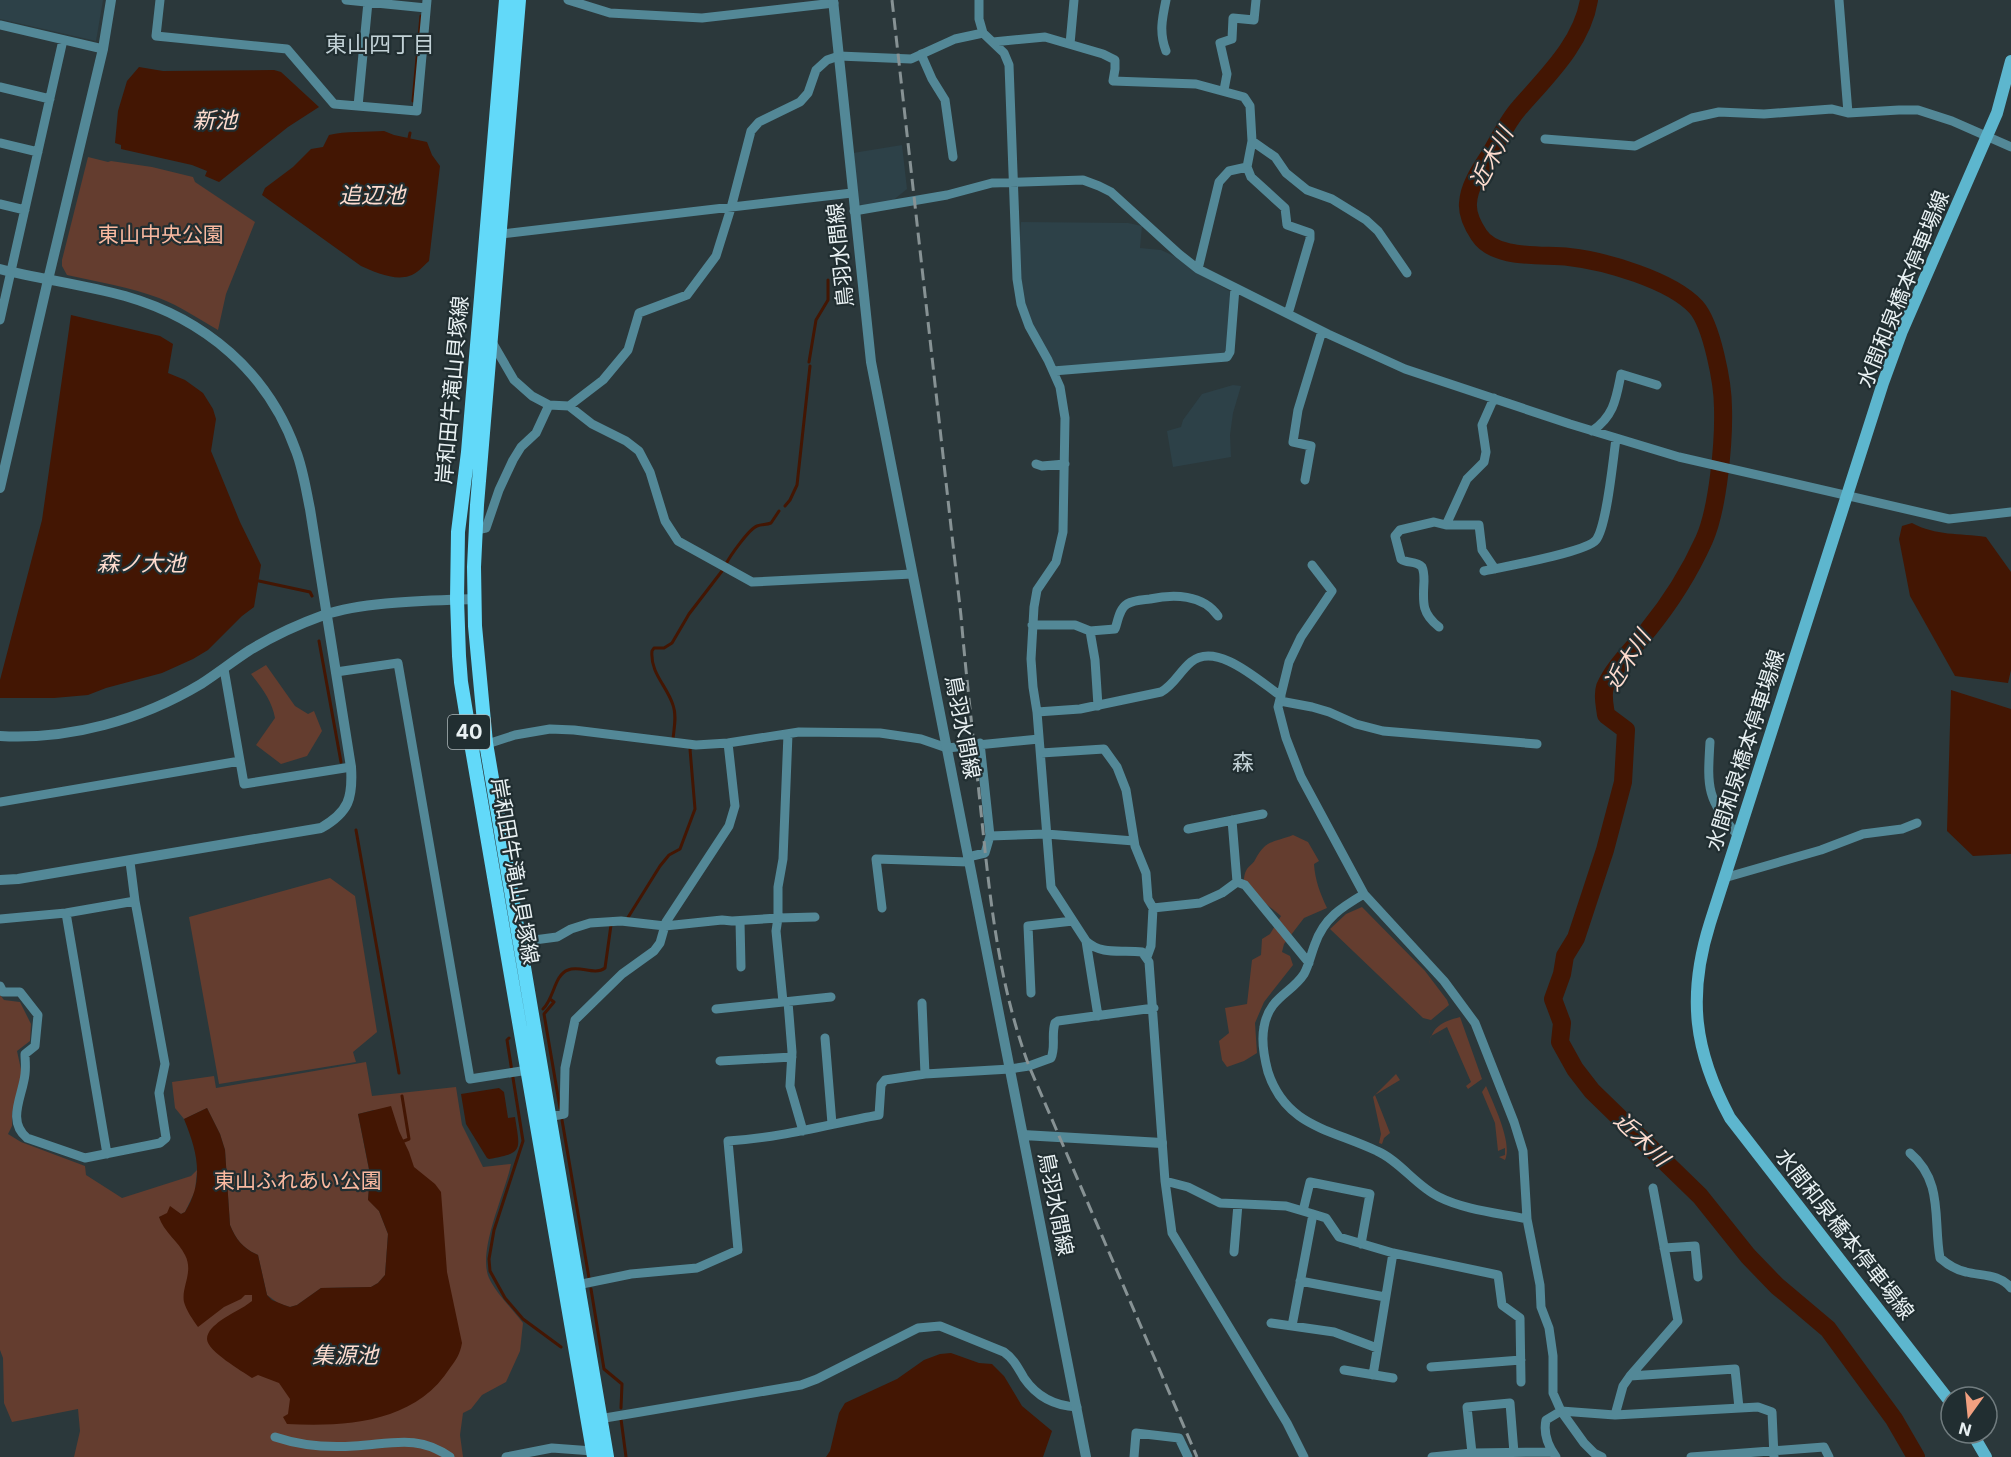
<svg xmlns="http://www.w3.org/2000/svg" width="2011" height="1457" font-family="Inter,'Noto Sans JP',sans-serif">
<rect width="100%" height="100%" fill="#2b383b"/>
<path fill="#2d4148" d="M0,0H103L96,41L0,19Z
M902,145L907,189L891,202L863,206L858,203L853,153Z
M1021,222L1128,223L1142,226L1140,248L1161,250L1174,256L1193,270L1231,292L1226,352L1220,357L1053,371L1029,326L1017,279Z
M1233,385L1241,386L1233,413L1230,435L1231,457L1173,467L1167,431L1181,427L1183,420L1202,394Z"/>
<path fill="#643d2f" d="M88,157L108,162L111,161L152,167L193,177L195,182L255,222L226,294L218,330C199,319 180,306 159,298C130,287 98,282 67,275L62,266V260Z
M266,665L295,706L308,714L314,711L322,731L307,756L281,764L256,745L275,718C272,701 262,688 251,674Z
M1293,835L1308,842L1319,861L1314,864C1315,880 1320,893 1327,908L1304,918L1284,944L1282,952L1290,956L1293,965L1264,1002L1255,1023L1257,1053L1244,1061L1227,1067L1222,1060L1219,1041L1229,1033L1225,1008L1247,1004L1252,960L1261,955L1262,939L1270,934L1281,916L1243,885C1244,881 1244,874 1246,871C1248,866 1253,864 1255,860C1266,839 1273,843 1293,835Z
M330,878L355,896L377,1032L353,1052L356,1062L219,1084L189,917Z
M1362,907L1425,971L1447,1000L1449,1005L1431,1020L1423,1018L1330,929L1346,914Z
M0,995L4,1000L20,1002L31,1024L30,1041L17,1051L22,1074L12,1114V1126L8,1134L21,1142L85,1166L86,1175L122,1198L191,1176L197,1170L195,1191L185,1212L181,1214L176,1211L159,1217L281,1316L388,1312L420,1233L374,1110L358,1114L370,1175L368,1199L379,1211L388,1234L385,1275L378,1283L371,1287L321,1288L297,1305L290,1307L278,1303L267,1295L258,1255C244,1249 236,1240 230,1225L225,1150L220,1134L207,1108L184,1119L175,1108L172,1082L214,1076L216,1088L366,1062L372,1096L456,1087L462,1125L483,1167L511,1164C505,1194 477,1251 489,1278C497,1295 512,1308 523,1323L520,1351L506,1382L482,1395L471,1409L463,1413L460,1435L463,1457H74L80,1431L78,1409L12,1422L4,1403L3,1358L0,1350Z
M1460,1017L1482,1079L1468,1089L1466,1086L1471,1082L1447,1027L1431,1036L1429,1044C1433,1026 1442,1022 1460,1017Z
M1396,1074L1400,1080L1375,1095L1390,1133L1384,1138L1382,1144L1379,1143L1381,1134L1373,1097Z
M1486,1086C1493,1103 1513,1143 1505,1160L1499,1157L1505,1155V1148L1498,1151L1495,1123L1482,1092Z"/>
<path fill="#431603" d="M139,67L163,71L274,70L281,72L319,107L288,127L219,182L205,176L207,171L192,165L121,149V145L115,143L118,111L127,81Z
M384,131L394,135L427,142L432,155L440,166L429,261C423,266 417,274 409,276C395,281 374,272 361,266L262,195L265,188L293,167L311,149L323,147L329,135C345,131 368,132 384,131Z
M71,315L160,336L173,344L168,373L185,380L203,393L213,409L216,419L211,451L240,522L261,565L254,607L242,616L208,650L193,659L162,673L106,688L88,695L54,698H0V680L42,520Z
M1912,523C1936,536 1959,533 1986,537L2011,572V670L2008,683L1955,676L1910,596L1899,539L1902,526Z
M1951,690L2011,709V854H2010L1973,856L1947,831Z
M499,1088L504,1092L508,1118L515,1117C520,1150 524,1153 489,1159L487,1158L466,1124L461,1094Z
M391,1106L399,1131L409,1152L414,1167L435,1184L441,1192L447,1272L462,1343C460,1354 456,1360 450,1368C415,1423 346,1427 287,1424L283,1417L288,1414L290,1399L279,1383L258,1375L252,1378C242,1371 207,1351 207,1339C207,1331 215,1325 220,1321C231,1313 242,1309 252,1301V1295H245L241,1299L224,1307L198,1327C193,1320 186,1310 184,1302C181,1287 194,1272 185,1255C179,1242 163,1231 159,1217L167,1213L170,1206L181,1214L185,1212C205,1180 197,1151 184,1119L207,1108L220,1134L225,1150L230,1225C236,1240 244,1249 258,1255L267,1295L272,1300L284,1305L290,1307L297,1305L321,1288L371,1287L378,1283L385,1275L388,1234L379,1211L368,1200L370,1174L358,1114Z
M951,1353L979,1363L992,1364L1004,1376L1022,1406L1052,1431L1043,1457H826L830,1451L839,1413L845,1403L897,1379L924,1360L940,1354Z"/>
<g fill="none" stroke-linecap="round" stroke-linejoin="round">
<path stroke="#431603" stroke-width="3" d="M413,101L421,16
M409,138L410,133
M809,362L816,320L828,300V280
M785,506L790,500L797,485L810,366
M726,564C730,556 749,529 757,526C762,524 766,525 771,523L779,511
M259,581L310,592L312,596
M319,641L341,762
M673,739C674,728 677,716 673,705C667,686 650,673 652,651L654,648H664L672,643L689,614L722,571
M356,830L399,1073
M627,919L660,866L669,855L680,849L695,809L690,749
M550,999L554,1002L544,1014L560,1108
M543,1009C554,999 554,975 568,970C580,965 594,976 605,968L611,925
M509,1038L507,1040L523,1141L494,1230L489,1259L490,1271L505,1298L523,1319L561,1347
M402,1096L409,1139L404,1141
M562,1120L589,1278
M591,1289L604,1369L622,1384L621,1408
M621,1419L626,1457"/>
<path stroke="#431603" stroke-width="18" d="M1589,0C1582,43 1547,76 1520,107C1507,121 1499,140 1489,156C1480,170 1469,186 1468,203C1467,214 1473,226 1479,235C1495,260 1543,254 1569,257C1605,261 1671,280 1696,307C1712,325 1723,384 1723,408C1724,442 1718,509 1704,540C1690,571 1670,603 1648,630C1634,648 1614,666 1605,687C1602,696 1605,706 1606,715L1626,730L1623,782L1605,850L1576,938L1565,956L1562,974L1553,999L1562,1023L1560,1042L1575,1069L1592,1091L1700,1196L1748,1256L1777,1286L1828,1329L1894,1419L1916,1457"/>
<path stroke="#538897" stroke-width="9" d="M160,0L156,36L287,49L334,104L417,111L427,0
M346,0L426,8
M568,0L610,13L702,18L834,3
M979,0V19L983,33L1004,53L1009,65L1017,279L1021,304L1029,326L1048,360L1060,387L1065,418L1063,532L1056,562L1037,590L1034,607L1031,659L1033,687L1037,712L1051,887L1086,941C1102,956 1123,949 1142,952L1149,962L1165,1181L1172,1233L1287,1423L1304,1457
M1839,0L1848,113
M0,25L103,49
M993,42L1045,37L1103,54L1115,60V69L1113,81L1196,84L1244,97L1250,106L1252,141L1247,167L1251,177L1285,208L1287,225L1310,233V239L1288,314
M1070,44L1074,0
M1166,51C1159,33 1162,19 1166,0
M921,54L932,79L945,100L953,157
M0,87L50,99
M1224,90L1227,74L1220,43L1232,39L1233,18L1254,20L1256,0
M358,106L368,2
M1545,139L1635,146L1692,118L1719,112L1764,114L1832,109L1848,113L1899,110H1918L1952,121L2011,147
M1252,141L1275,157L1286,173L1307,190L1332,199L1366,220L1378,231L1407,273
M0,143L38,152
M0,204L25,210
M854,211L947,195L992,183L1083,180L1099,186L1111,192L1179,254L1198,269L1328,334L1405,369L1570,424L1679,457L1949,519L2011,512
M501,234L852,193
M1198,269L1219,182L1229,171L1247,167
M0,320L63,40
M492,342L514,380L532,396L549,405L569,406L592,424L626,441L639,451L650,472L665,521L678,541L752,582L912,574
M1053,371L1227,357L1230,352L1235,288
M569,406L603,380L628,350L639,313L687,295L716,256L731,208L751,131L759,122L800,102L808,93L816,70L827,60L839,56L911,59L955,39L983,33
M1592,431C1614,416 1616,399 1621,374L1657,385
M1036,464L1042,466L1065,464
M1305,480L1311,446L1293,442L1298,410L1322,331
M1446,525L1467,479L1484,462L1486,452L1482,425L1494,398
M476,530L486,528L499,490L513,460L521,447L536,433L549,405
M1312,565L1332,591L1301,637L1289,662L1278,707L1286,738L1301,777L1364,894L1444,981L1475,1023L1514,1122L1523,1151L1527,1219L1540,1285L1541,1307L1549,1328L1553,1356V1393L1561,1411L1584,1443L1594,1453L1602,1457
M1484,571C1503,567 1587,552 1596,540C1607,526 1613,459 1616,439
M1032,625H1075L1090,631L1095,660L1098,706
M1439,627C1421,613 1423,602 1424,581C1424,576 1424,571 1422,567C1416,560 1407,564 1401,559L1395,536L1400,530L1434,522L1446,525H1479L1482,550L1495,569
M1090,631L1115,629C1118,621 1119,609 1127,604C1134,600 1142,600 1150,599C1173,594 1203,594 1218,616
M224,669L244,784L351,767
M336,672L398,663L470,1079L528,1070
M1280,701L1312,707L1329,712L1356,724L1383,731L1537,744
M1037,712L1080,709L1161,692C1174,685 1179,672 1191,662C1217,641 1259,681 1281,696
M1710,742C1707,790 1707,798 1738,836
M472,749L515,735L550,729L574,730L696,745L728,743L799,732L880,733L921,739L947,748L1039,739
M1041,753L1104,749L1117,767L1126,790L1135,846L1146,873L1148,899L1153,908L1151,946L1147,957
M0,802L240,761
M1188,829L1263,814
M990,836L1046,834L1134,841
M968,857L985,853L990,836L980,743
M1724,878L1821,850L1863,834L1902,829L1917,823
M1237,882L1245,885L1309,963
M1364,894C1342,907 1324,918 1315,944C1311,954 1309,965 1304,974C1291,994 1269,997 1264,1027C1261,1042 1264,1057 1268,1072C1286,1127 1331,1129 1377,1151C1400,1161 1416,1186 1439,1197C1465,1210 1498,1213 1527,1219
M882,908L876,859L969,862
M1153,908L1200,903L1222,893L1237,882L1232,820
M66,913L107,1154
M0,919L66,913L135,901
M740,921L741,967
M1086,941L1098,1016
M519,942L557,937L571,929L590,923L621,921L665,926L722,920L732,921L778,918L815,917
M0,986L3,992H20L38,1015L35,1046L25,1054C25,1060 26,1067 25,1074C23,1095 6,1121 27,1138L85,1158L160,1143L166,1138L159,1093L165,1064L135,901L130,862
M1031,993L1028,926L1073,921
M783,1002L776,931L778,918V887L783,859L788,734
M788,1002L792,1052L790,1086L803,1131
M922,1003L925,1074
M716,1009L831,997
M825,1038L832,1124
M720,1061L792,1057
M548,1117L564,1114L565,1068L575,1020L622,974L654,951L660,943L666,922L729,826L735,806L728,743
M1910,1153C1944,1182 1933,1220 1940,1258C1948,1265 1956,1270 1966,1272C1982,1276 2000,1274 2011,1288
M1165,1181L1188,1187L1220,1203L1286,1206L1313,1214L1326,1218L1339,1237L1393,1253L1498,1275L1502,1305L1520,1318L1521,1382
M1303,1211L1310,1182L1370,1194L1361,1244
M1664,1248L1695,1246L1698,1277
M1234,1252L1238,1204
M1300,1281L1385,1297
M577,1285L631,1274L697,1268L738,1250L728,1141C780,1138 829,1124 879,1115L881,1085L885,1080L925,1074L1010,1069L1029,1066L1051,1058C1056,1047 1051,1035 1055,1023L1058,1021L1154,1008
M1271,1323L1334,1332L1377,1348
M1292,1326L1313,1214
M1431,1367L1521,1360
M1344,1370L1393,1378
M1373,1375L1393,1253
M1630,1376L1678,1321L1653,1188
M1615,1415L1623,1386L1630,1376L1735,1369L1739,1408
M599,1419L801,1385L817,1379L918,1328L940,1326L1004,1352C1014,1359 1018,1368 1024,1378C1037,1397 1055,1406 1077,1407
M275,1437C302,1446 326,1448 354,1446C391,1444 418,1434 450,1457
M1472,1453L1467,1407L1510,1403L1514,1453
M506,1457L552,1448L593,1451
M1134,1457L1136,1433L1179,1438L1188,1457
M1432,1457L1472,1453L1552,1452
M1556,1457C1548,1446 1543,1434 1546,1420L1561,1411L1615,1415L1758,1407L1772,1412L1774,1457
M1691,1457L1824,1447L1829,1457"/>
<path stroke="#538897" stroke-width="10" d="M833,0L871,362L1086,1457
M0,269C41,279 84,285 125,296C205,319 268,372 296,451C303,469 306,490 310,509L351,767C353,798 349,812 321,828L18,879L0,880
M0,488L48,280L103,49L111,0
M0,736C70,740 141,720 201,684C218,673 233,661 250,650C273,636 299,624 324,615C366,601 430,601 474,599
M1023,1135L1162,1143"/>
<path stroke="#5db6ce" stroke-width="12" d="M1951,1403L1730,1118C1694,1051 1687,996 1710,923L1883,383L1902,331L1997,113L2011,61
M1972,1433L1986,1457"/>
<path stroke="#62d9f9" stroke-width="14" d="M506,0L468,452L458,532L457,599L459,656L461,682L472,749L594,1457
M519,0L477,505L474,567L475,626L486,743L607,1457"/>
<path stroke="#879294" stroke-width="3" stroke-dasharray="12 6" stroke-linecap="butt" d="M892,0L961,616C966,676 973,734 979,793C989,887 996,977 1029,1066L1197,1457"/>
</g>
<g text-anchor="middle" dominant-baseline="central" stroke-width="4.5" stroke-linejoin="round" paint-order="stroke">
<rect fill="#212e31" stroke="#adb6b9" stroke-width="1.5" x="448" y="715" width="42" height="34" rx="4.5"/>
<g font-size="20" font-weight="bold" fill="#e9f1f3">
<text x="469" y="732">40</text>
</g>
<g font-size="21" fill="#fab9a0" stroke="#212e31">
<text x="161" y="234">東山中央公園</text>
<text x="298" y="1180">東山ふれあい公園</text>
</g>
<g font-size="21" fill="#e9f1f3" stroke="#212e31">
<text transform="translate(840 255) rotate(-96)">鳥羽水間線</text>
<text transform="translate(1903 289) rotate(-68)">水間和泉橋本停車場線</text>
<text transform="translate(452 390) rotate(-85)">岸和田牛滝山貝塚線</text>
<text transform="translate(963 727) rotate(79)">鳥羽水間線</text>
<text transform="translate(1745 750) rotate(-72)">水間和泉橋本停車場線</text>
<text transform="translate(515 871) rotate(80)">岸和田牛滝山貝塚線</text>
<text transform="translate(1056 1204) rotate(79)">鳥羽水間線</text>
<text transform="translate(1845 1234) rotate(52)">水間和泉橋本停車場線</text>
</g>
<g font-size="22" fill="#c3d2d7" stroke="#212e31">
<text x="380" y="44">東山四丁目</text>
<text x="1243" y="762">森</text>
</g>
<g font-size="22" font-style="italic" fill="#fedccf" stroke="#212e31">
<text x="215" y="120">新池</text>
<text transform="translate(1491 158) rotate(-62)">近木川</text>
<text x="372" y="195">追辺池</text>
<text x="141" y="563">森ノ大池</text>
<text transform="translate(1627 660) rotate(-58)">近木川</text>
<text transform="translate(1642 1139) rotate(44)">近木川</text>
<text x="345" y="1355">集源池</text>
</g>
</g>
<g transform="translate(1969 1415) rotate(195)"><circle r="28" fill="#212e31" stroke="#717c7f" stroke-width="1.5"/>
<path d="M0-4.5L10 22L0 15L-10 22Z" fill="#f2a080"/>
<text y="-9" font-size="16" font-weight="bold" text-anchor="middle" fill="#e9f1f3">N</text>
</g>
</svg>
